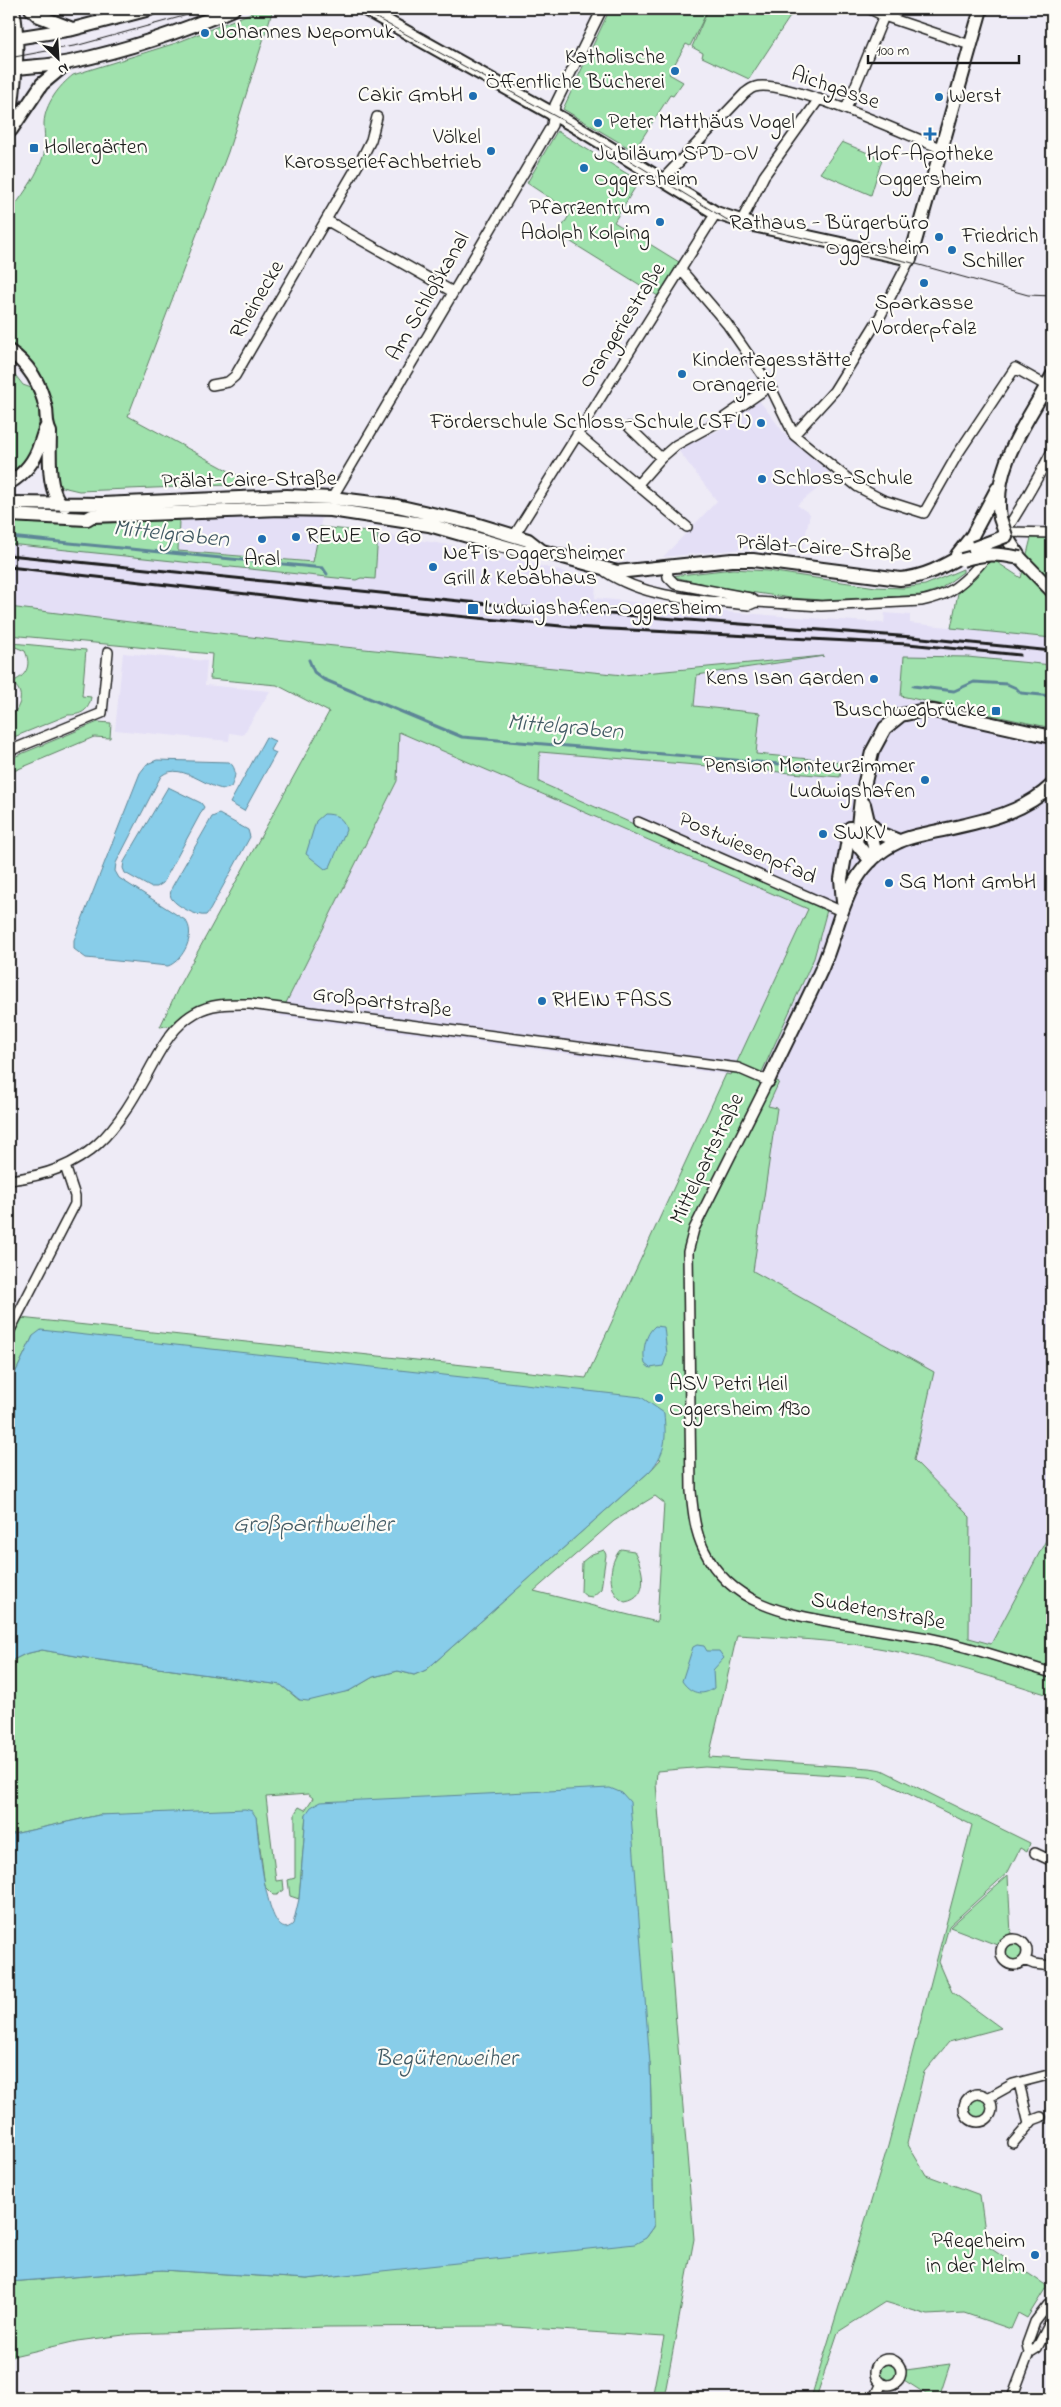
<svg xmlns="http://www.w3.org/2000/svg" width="1061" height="2407" font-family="'Indie Flower',sans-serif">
<rect width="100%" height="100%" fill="#eeebf6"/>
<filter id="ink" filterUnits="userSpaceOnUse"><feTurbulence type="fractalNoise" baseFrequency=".02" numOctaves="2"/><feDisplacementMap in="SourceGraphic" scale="10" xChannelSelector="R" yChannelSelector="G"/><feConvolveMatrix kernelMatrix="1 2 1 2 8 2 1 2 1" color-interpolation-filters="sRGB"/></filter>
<g filter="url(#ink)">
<path fill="#e4dff6" d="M758,399L788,438L829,472L821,486L797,505L810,514L802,552L763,547L663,557L717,501L678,450L719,430Z
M287,516L322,517L314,562L178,551L179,519Z
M378,533L454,546L497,559L511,558L568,573L596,583L595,598L677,606L682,609L884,623L885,613L910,615V623L1052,638V665L967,657L901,697L1052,728V1664L969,1638L698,1259L778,1082L761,1074L814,958L827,910L539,782L540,752L840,777L842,762L756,754L760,713L694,706L697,675L812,657L623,675L275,640L9,607V544L375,579Z
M123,653L207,661L205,685L270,691L243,735L230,733L229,741L115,730Z
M398,732L808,908L731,1075L279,1016L397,781Z"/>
<path fill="#a0e2ad" stroke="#5e7f64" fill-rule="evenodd" d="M261,9H273L228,152L128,416L253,484L79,491L58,486C52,426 65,382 9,342V210L14,207C26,190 38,174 44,154C46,144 44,133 44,123C45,104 59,86 73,75L176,43Z
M610,9H795L749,79L702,57L703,53L692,47L707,12L690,46L686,44L669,74L683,82L673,96L670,95L634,151L563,109Z
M557,131L639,181L614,222L679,262L658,296L558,234L571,212L527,183Z
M842,142L882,159L871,195L820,173Z
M9,367L23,385L34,389C44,414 40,462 9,471Z
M179,519L178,551L313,562L320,527L378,533L375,579L361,578L356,580L9,544V521L90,522Z
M1031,538H1052V638L951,628L958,593L992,559L1021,578Z
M733,569L768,571L876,587L903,588L925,585L963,569V572L940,589L922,595L823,600L791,598L715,587L671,576Z
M9,607L275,640L623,675L824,656L697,675L694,706L760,713L756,754L842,762L840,777L540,752L539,782L827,910L814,958L761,1074L779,1082L768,1106L777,1108L753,1271L934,1372L914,1460L970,1517L969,1638L991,1644L1052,1529V1696C997,1679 941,1660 884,1649C836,1640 786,1638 737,1635L709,1757L870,1768L882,1770L1030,1843L1027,1852L1020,1848L1008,1872L949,1926L939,1962L952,1992L1001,2028L949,2042L924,2072L907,2143L926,2175L980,2195L987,2246L1047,2286L1027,2318L1018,2313L1011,2329L964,2313L928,2315L885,2302L838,2332L816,2398H811L888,2146L972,1825L878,1779L868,1777L705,1767L657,1771L656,1784L694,2239L664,2398H652L664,2337L500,2326L326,2327L132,2334L77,2341L9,2357V2282L162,2270L307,2279L646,2238L654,2227L650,2063L306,1814L299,1899L290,1896L288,1880L295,1878V1813L299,1807L305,1810L313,1798L308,1794L266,1797L276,1881L283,1880L284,1890L277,1895H273L265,1887L256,1817L99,1815L9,1835V1662L25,1654L42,1650L93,1659L281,1685L299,1700L349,1691L373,1677L398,1671L414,1675L426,1670L650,1471L661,1459L33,1336L9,1386V1339L20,1318L586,1378L726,1074L731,1075L808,909L399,732L397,781L285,1005L193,1009L173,1025L160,1027L181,982L329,712L277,685L210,679L212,654L9,635ZM655,1496L664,1503L657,1622L534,1591L614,1521Z
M12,643L86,650L82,696L91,697C89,711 81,715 68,715L9,739V720C20,707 27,693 11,682C26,677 32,666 25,651L13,646Z
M904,656L967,657L1052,665V728L901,696Z
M98,722L111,723L110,738L94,737L9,773V759Z
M621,1549L634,1551C643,1567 651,1598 625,1602C606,1594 608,1562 621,1549Z
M604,1550L606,1555L601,1589L592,1597L586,1596L581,1592L582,1562L592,1554Z
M1008,1875L1011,1935L1004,1938L997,1945L950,1927Z
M1001 1952a13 13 0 1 1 26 0a13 13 0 1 1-26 0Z
M964 2108a14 14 0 1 1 28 0a14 14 0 1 1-28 0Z
M875 2372a13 13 0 1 1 26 0a13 13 0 1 1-26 0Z
M950,2364L939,2398H932L904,2380L906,2370Z"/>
<path fill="#88cde9" stroke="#5d8697" d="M266,737L275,741L270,750L276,753L244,811L230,803Z
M157,760L229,762C238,769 235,778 231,787C215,798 183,758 161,776L116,863L115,871L119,878L185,920C197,933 183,961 168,966L86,958L74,949V940L140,773L147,764Z
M168,787L201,803L204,807L163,883L157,887H150L125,873L123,868L124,862Z
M219,814L248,830L250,837L210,910L206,915C197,917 177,906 172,899C169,895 171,891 172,887L212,817Z
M324,814C335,814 344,817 346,830L330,867L325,869L306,854L316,821Z
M655,1326L664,1327L667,1354L663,1366L650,1368L645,1364C642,1352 645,1334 655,1326Z
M41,1330L641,1397L664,1413C666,1438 667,1451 650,1471L426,1670L414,1675L398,1671L373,1677L349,1691L308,1701L300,1700L281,1685L93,1659L42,1650L25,1654L9,1662V1386L33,1336Z
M697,1645L704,1646L707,1651H719L724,1658L713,1670L714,1688C702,1697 690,1693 682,1681L693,1647Z
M610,1788L622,1793L630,1802L650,2064L654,2227L646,2238L635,2244L307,2279L162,2270L9,2282V1835L99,1815L245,1809L252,1811L256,1817C258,1831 266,1950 293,1924L299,1899L306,1814L311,1807L320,1802Z"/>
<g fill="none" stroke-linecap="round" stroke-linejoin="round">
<path stroke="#5d8697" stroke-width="3" d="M9,537L323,568L327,574
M309,660L314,672L323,679L462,737L840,769
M913,686L954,691L974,682L1007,684L1016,688L1021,693L1052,696"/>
<defs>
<path id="street" d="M870,9L884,16L970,45
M890,18L896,9
M846,109L884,16
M662,180L745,93C748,91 751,88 755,87C784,78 907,135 940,148
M326,220L453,292
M741,222L764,176L819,99
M681,270L727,324L770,386L794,435L858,487L883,500L924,513L957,455L1015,368L1047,386
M212,385L228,382L235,376L362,158L371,140L377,117
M629,427L661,458
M577,434L687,527
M794,435L834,391L881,315L910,259
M638,484L661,458L676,445L718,422L770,386
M332,498L552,125L555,105L602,9
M1005,532L1052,533
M514,536L716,213
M667,568L668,577L675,584L750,598L756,602
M606,572C647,599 701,600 749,605L756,602L821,606L921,601C931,599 941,596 950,591C992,564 1029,494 1052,451
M9,751L102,713L108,652
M638,822L841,911
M9,1180C90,1171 116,1132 152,1065C163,1045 174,1025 195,1013C212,1003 231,1004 250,1004L738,1068L768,1081L694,1229L688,1252L691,1491C693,1512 695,1532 704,1550C730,1604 785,1614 838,1623C868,1628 898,1633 928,1638C970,1646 1011,1661 1052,1673
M9,1332L75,1204V1196L65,1166
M1035,1853L1052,1861
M1001 1952a13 13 0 1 1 26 0a13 13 0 1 1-26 0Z
M1024,1960L1034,1964L1052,1966
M1019,2083L1029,2124
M964 2108a14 14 0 1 1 28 0a14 14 0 1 1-28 0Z
M988,2098L1013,2084L1052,2074
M1013,2143L1033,2120L1041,2117
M1029,2353L1037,2348L1052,2319
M875 2372a13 13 0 1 1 26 0a13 13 0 1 1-26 0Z
M875,2398L882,2383
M1012,2398L1029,2353L1027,2344L1035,2322L1048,2305L1052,2302"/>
<path id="secondary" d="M31,9L39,16L70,28
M365,9L571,124L716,213L753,225L910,259L981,9
M9,39L73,29L150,9
M9,69C29,66 50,66 70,62C126,50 181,32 233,9
M11,130L42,84L66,64
M9,131C13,91 21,48 13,9
M9,351C30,365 41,385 46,409C47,418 46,425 50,432C50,451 46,497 65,506
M9,483C24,474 35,461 40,444C43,437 43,432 47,426
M9,503L102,504L287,496L332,498L397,506L472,523L528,540L542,551
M9,515L87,519L92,516L281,509L331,510L429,525L524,552L542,551L617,572L732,560H753L900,579C927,577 947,564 970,551
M1000,518C992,464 1028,422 1052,376
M1006,536L1020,558L1052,591
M957,555L972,536L997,489
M864,804L876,855
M868,822L879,833L899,841
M871,861L856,843L861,799L872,752L885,728L901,715L920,711H934L1052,737
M843,902L841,879L850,828
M768,1081C785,1043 805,1006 822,968C843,920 844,867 898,842C910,836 925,834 938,831C979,822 1021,815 1052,785"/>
</defs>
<use href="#street" stroke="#1c1c1c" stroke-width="12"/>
<use href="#secondary" stroke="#1c1c1c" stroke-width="16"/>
<use href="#street" stroke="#fdfcf7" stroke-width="9"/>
<use href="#secondary" stroke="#fdfcf7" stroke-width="12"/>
<path stroke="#1c1c1c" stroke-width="1" d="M360,9L575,127L729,221L909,262L1028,295L1052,296
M9,58L79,45L209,9"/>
<path stroke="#1c1c1c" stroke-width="3" d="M9,555L518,607L912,637L1052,651
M9,567L334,604L571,627L908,644L1020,655"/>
<defs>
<path id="secondary-bridge" d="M974,548L1006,536L1000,518
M962,560C985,553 996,553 1020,558"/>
</defs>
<use href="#secondary-bridge" stroke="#1c1c1c" stroke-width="16" stroke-linecap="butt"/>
<use href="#secondary-bridge" stroke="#fdfcf7" stroke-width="12"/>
</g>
</g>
<g fill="#1f6fb2" stroke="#fdfcf7" stroke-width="2">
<circle cx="205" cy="33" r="5"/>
<circle cx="675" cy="71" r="5"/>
<circle cx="473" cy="96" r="5"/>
<circle cx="939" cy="97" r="5"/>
<circle cx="598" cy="123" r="5"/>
<path d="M927.5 126.5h5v5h5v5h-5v5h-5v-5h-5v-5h5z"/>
<rect x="29" y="143" width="10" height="10" rx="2.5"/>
<circle cx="491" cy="151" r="5"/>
<circle cx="584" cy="168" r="5"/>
<circle cx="660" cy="222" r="5"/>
<circle cx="939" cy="237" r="5"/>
<circle cx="952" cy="250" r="5"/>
<circle cx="924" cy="283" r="5"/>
<circle cx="682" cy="374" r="5"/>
<circle cx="761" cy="423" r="5"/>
<circle cx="762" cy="479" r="5"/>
<circle cx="296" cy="537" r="5"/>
<circle cx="262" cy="539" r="5"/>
<circle cx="433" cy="567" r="5"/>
<rect x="467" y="603" width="12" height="12" rx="2.5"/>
<circle cx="874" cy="679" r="5"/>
<rect x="991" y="706" width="10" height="10" rx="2.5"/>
<circle cx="925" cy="780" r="5"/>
<circle cx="823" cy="834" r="5"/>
<circle cx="889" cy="883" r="5"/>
<circle cx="542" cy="1001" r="5"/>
<circle cx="659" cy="1398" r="5"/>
<circle cx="1035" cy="2255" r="5"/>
</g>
<g text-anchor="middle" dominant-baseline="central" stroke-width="4.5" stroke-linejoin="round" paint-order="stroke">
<g font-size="22" fill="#1c1c1c" stroke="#fdfcf7" text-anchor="start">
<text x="215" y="33">Johannes Nepomuk</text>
<text x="665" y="58" text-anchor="end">Katholische<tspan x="665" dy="25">Öffentliche Bücherei</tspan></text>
<text x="463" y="96" text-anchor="end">Cakir GmbH</text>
<text x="949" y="97">Werst</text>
<text x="608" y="123">Peter Matthäus Vogel</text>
<text x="481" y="138" text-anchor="end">Völkel<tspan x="481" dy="25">Karosseriefachbetrieb</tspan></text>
<text x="44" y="148">Hollergärten</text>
<text x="594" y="155">Jubiläum SPD-OV<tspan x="594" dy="25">Oggersheim</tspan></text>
<text x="930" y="155" text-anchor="middle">Hof-Apotheke<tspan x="930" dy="25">Oggersheim</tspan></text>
<text x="650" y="209" text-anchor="end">Pfarrzentrum<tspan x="650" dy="25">Adolph Kolping</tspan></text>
<text x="929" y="224" text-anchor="end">Rathaus - Bürgerbüro<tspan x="929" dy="25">Oggersheim</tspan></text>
<text x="962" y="237">Friedrich<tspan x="962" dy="25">Schiller</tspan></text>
<text x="924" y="304" text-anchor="middle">Sparkasse<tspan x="924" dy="25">Vorderpfalz</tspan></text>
<text x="692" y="361">Kindertagesstätte<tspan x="692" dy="25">Orangerie</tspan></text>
<text x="751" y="423" text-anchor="end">Förderschule Schloss-Schule (SFL)</text>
<text x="772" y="479">Schloss-Schule</text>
<text x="306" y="537">REWE To Go</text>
<text x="443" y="554">Ne‘Fis Oggersheimer<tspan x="443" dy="25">Grill &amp; Kebabhaus</tspan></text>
<text x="262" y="560" text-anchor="middle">Aral</text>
<text x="484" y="609">Ludwigshafen-Oggersheim</text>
<text x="864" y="679" text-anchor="end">Kens Isan Garden</text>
<text x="986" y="711" text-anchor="end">Buschwegbrücke</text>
<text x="915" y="767" text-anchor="end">Pension Monteurzimmer<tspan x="915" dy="25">Ludwigshafen</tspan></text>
<text x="833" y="834">SWKV</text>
<text x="899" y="883">SG Mont GmbH</text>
<text x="552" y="1001">RHEIN FASS</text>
<text x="669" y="1385">ASV Petri Heil<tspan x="669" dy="25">Oggersheim 1930</tspan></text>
<text x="1025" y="2242" text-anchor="end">Pflegeheim<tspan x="1025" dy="25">in der Melm</tspan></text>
</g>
<g font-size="22" fill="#1c1c1c" stroke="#fdfcf7">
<text transform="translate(835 89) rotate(19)">Aichgasse</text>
<text transform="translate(429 297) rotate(-60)">Am Schloßkanal</text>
<text transform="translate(258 300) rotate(-60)">Rheinecke</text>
<text transform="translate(623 326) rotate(-58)">Orangeriestraße</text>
<text transform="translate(249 481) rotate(-1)">Prälat-Caire-Straße</text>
<text transform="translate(824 549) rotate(4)">Prälat-Caire-Straße</text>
<text transform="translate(747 849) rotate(24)">Postwiesenpfad</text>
<text transform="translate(382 1003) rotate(7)">Großpartstraße</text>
<text transform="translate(708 1159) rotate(-64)">Mittelpartstraße</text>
<text transform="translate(878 1612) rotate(10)">Sudetenstraße</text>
</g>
<g font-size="24" font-style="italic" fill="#425a64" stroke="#fdfcf7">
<text transform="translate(171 535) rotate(6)">Mittelgraben</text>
<text transform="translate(565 728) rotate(5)">Mittelgraben</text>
<text x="313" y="1525">Großparthweiher</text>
<text x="446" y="2059">Begütenweiher</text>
</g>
</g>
<rect width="1061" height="2407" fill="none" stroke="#fdfcf7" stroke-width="30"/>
<rect x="15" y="15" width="1031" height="2377" fill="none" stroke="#1c1c1c" stroke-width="2" filter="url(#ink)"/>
<g transform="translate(58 58) rotate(155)" stroke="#fdfcf7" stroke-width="4" paint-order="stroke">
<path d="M0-4L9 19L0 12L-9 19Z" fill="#1c1c1c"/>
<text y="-8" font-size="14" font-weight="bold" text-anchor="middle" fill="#1c1c1c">N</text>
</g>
<path d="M868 55v8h151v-8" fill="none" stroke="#1c1c1c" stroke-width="2.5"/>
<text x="876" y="55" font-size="15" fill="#1c1c1c" stroke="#fdfcf7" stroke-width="4" paint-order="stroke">100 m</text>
</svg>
